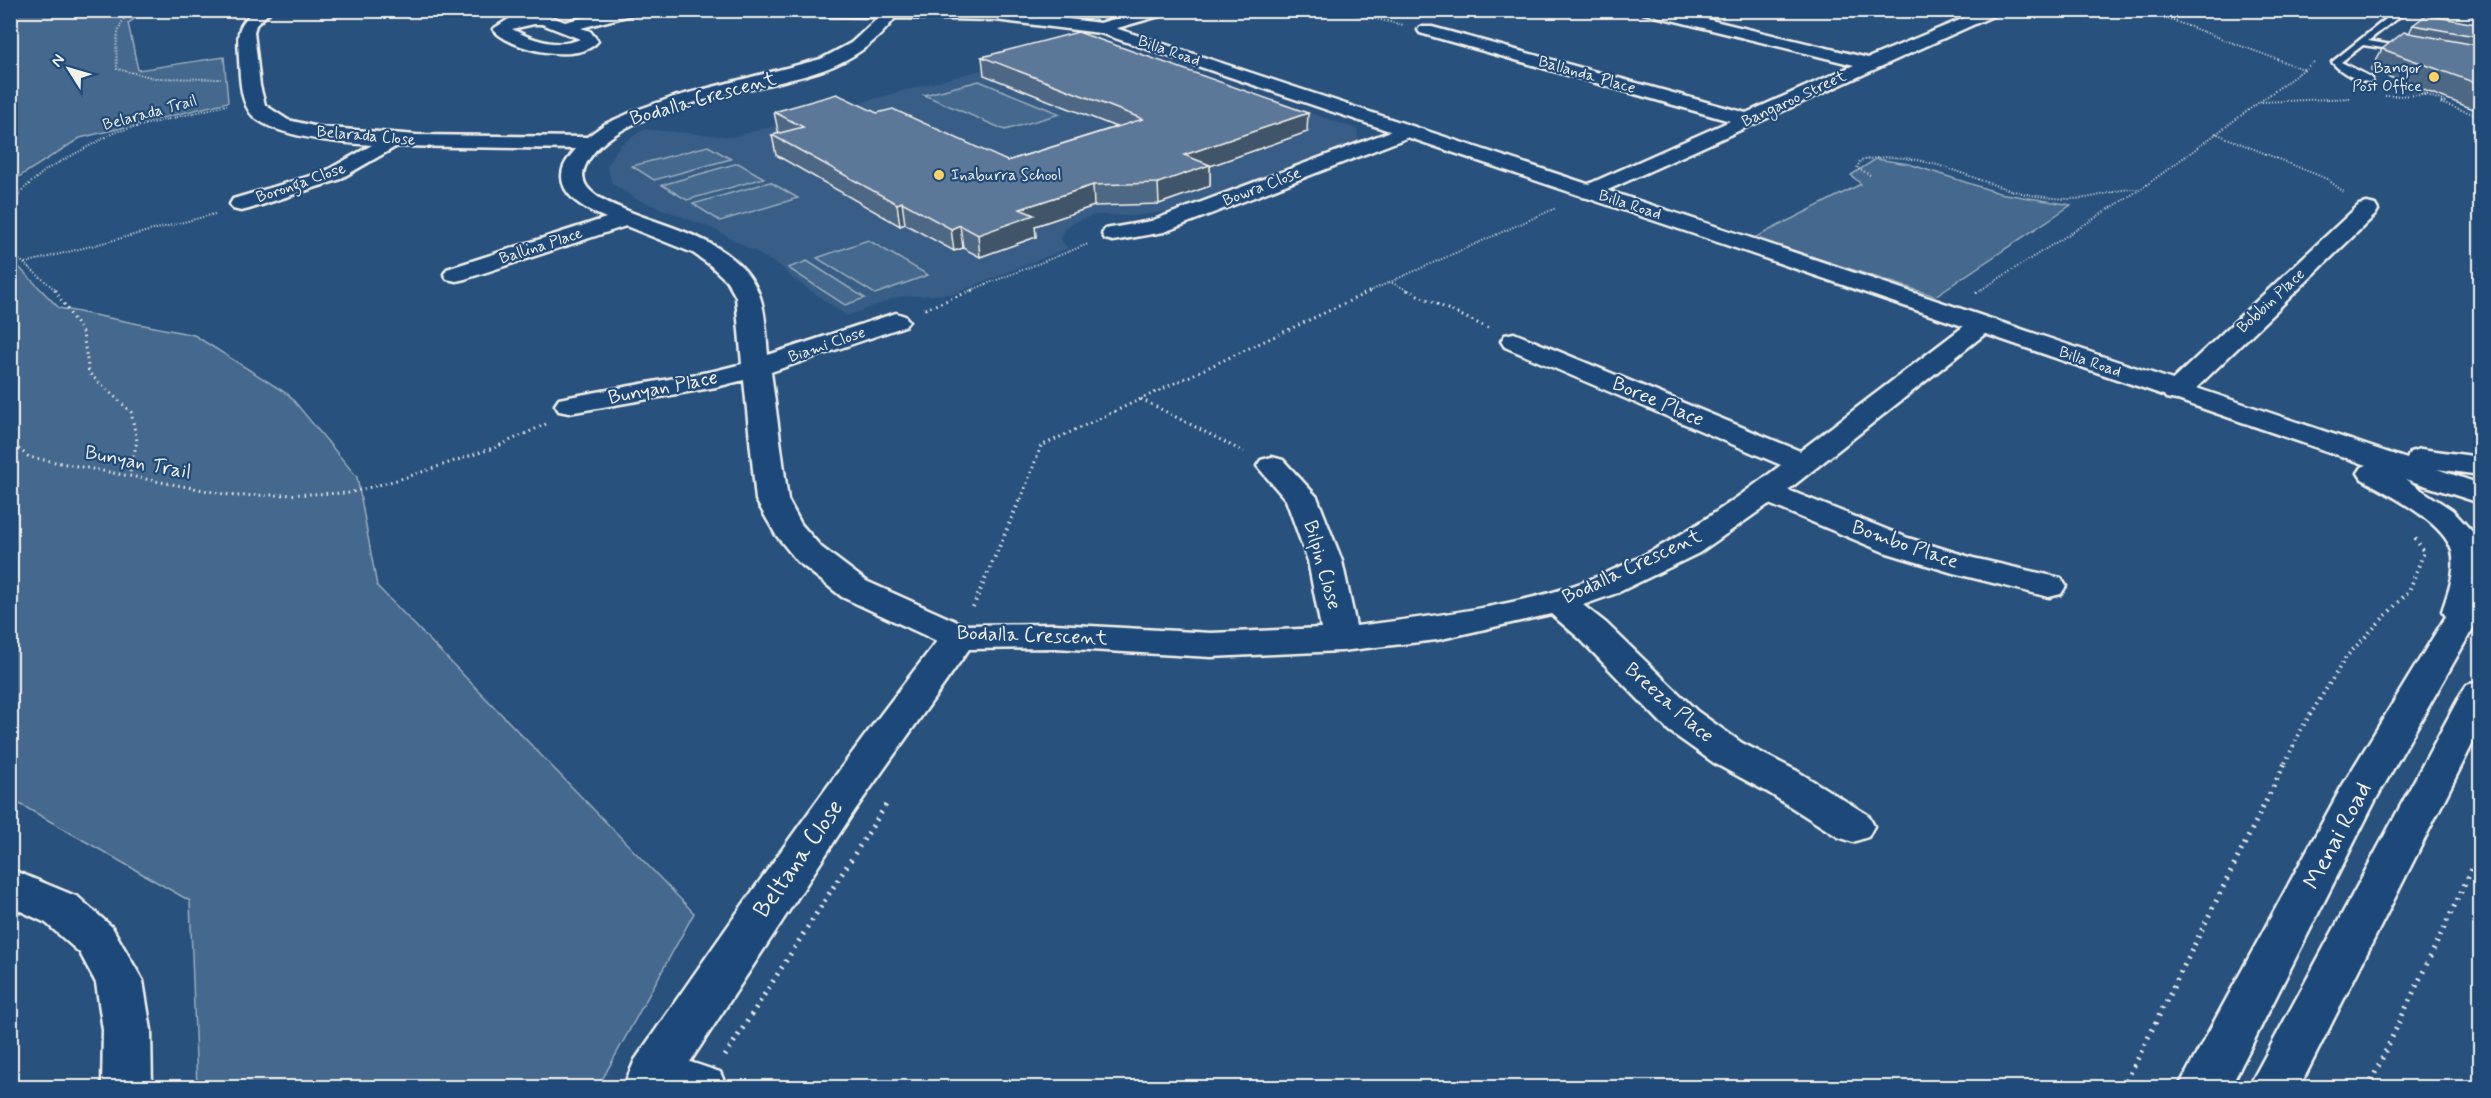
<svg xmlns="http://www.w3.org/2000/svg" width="2491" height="1098" font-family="Mynerve,sans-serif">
<rect width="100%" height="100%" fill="#28517e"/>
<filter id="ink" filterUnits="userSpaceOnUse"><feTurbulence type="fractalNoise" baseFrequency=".0167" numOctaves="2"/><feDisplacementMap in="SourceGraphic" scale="12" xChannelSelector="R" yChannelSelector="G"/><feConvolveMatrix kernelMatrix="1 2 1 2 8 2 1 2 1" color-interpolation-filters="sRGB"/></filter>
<g filter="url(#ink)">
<path fill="#375d86" d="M1095,39L1357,129L1359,141L1172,211L1135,216L1096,215L1083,219L1071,224L1064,231L1061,240L1068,248L954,294L898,297L847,316L791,277L780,266L716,230L636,199L612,184L607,166L620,145L644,129L733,137Z"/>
<path fill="#45688e" stroke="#9cacbb" stroke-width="1.5" d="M11,10L147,11L128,23L138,70L224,57L228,102L80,138L11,182Z
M1045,11H1128L1094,19Z
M979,81L1060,114L1005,130L924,95Z
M708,146L731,159L654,180L632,166Z
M1876,159L1909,164L1999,193L2071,205L1935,296L1754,238L1861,184L1851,175Z
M738,163L764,178L687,200L662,185Z
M770,182L798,198L720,221L693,204Z
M868,240L928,275L875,294L817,258Z
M11,259L59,308L194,335L289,395L357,477L377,586L694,913L598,1087H197L190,901L11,799Z
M807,261L865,298L845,305L788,268Z"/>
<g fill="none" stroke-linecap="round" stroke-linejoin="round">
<defs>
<path id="lane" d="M1044,10H1053L1066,21L1059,23Z
M2426,10L2401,15L2368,41L2410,48V52L2363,45L2341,62L2372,78V82C2359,83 2340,72 2332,62L2396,11Z"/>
<path id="street" d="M255,10H272L256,25L254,32L260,86L265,105L288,120L318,127L416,135L587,137L605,124L637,110L674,97L821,59L851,43L879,17L761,15L754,10H997L1100,23L1146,10H1172L1170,13L1100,33L995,20L895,18C876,43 853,59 823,70C762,92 626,103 589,159C570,187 601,200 623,209C670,229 741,241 760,297C766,314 766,337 768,355L887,316L896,313L905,316L909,321L905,326L771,372L788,500L801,524L821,547L866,581L964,625L1055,624L1211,633L1321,628L1308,561L1286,500L1257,466L1261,460L1272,457L1283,460L1317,497L1342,561L1356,626C1421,618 1487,610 1550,593C1635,569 1712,518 1781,465L1505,347L1501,341L1505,335L1514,333L1800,451L1972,320L1981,317L1990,320L1994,325L1990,330L1788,490L1908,538L1973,558L2061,578L2066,586L2061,594L2049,597L1953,573L1884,552L1769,504L1699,553L1617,593L1583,605L1606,623L1697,711L1742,743L1797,771L1868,815L1874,826L1868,837L1853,842L1838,837L1769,793L1714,763L1669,731L1580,639L1551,614L1437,640L1341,651L1211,657L1055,648L969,649L855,810L690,1062L720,1072L727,1088H623L635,1060C733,918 831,777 937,641L842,597L797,561L776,535L756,500L744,380L716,387L569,413L559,411L555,405L559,399L569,397L714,371L742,364L736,297L727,281L710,265L693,253L626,226L465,279L456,281L447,279L444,274L447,269L606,218C587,210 556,195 563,169C565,162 571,155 576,149L397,146L338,180L249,209L241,211L233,209L230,204L233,199L324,172L372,145C341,143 277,138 253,116C240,103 240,76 239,59C238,35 235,27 255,10Z
M612,10H640L638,13L581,28L590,31L598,41C580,65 509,50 493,29L512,17L544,14L565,22ZM534,24H542L580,39C558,49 532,40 512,29Z
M1641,10H1669L1868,58L1984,10H2006L1590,198L1582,197L1579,192L1582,187L1730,121L1420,33L1418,30L1420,27H1432L1746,113L1854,65L1643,13Z
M2426,10H2451L2480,19V29L2428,13Z
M1407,125L1414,127L1417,131L1414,135L1164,232L1113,241L1105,239L1102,234L1105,229L1151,221Z
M2367,203L2375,205L2378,210L2375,215L2186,398L2176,400L2166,398L2162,392L2166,386L2359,205Z
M10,869L78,897L112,927L143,981L151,1030L152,1088H102L103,1030L96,983L80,953L46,923L10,906Z"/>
<path id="secondary" d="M1100,23L1754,239L2407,459L2410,452L2421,449L2480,457V475L2437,469L2480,484V503L2405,479L2452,510L2479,539L2480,543V616L2375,801L2230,1088H2178L2341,788L2446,616L2442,611C2448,593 2457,570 2452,551C2443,521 2388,494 2362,479L2358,473L2362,467L2367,465L1738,249L1094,31L1092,28L1094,25Z
M2480,681V729L2299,1088H2248L2461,694L2467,685Z"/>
</defs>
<use href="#lane" stroke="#f4f1e8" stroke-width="5"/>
<use href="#street" stroke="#f4f1e8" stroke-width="5"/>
<use href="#secondary" stroke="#f4f1e8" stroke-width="5"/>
<path stroke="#f4f1e8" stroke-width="2" stroke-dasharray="1 2" stroke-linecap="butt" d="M132,10C114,25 116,47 117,69L155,78L221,79
M708,10L738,15
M1334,10L1404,25
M2145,10L2303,69
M2024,14L2040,10
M2427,95L2446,102L2440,103L2480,116
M2385,96L2427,95L2391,82
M2262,102L2350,98
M2215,133L2327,179L2345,193
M1870,175L1857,168L1860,161C1927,144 1979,190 2045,197C2060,199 2076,200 2091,197C2108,194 2122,188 2140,189
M10,251L12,213L21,191L47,169L115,132L227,105
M10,252L57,291
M25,263L215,214
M1392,283L1410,291
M969,291L1088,244
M1370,291L1556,208
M1979,291L2141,189L2314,62"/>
<path stroke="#f4f1e8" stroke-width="3" stroke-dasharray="1.5 4" stroke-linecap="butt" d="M55,290L83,334L89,373L131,412L137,441L129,476
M1407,290L1488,328
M1976,293L1981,290
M925,309L973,290
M1141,399L1244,452
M10,442L29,457L235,496L349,493L404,478L496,447L546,424
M1021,499L1041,446L1373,290"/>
<path stroke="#f4f1e8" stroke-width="4" stroke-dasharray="1.5 4.5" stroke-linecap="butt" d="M973,607L1021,497
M2285,763L2302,728L2346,657L2409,591L2424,552L2413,535"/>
<path stroke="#f4f1e8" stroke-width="5" stroke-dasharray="2 6" stroke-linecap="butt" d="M725,1056L886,805
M2123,1088L2286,761
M2368,1088L2480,852"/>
<use href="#lane" fill="#1f4a7a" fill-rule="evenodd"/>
<use href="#street" fill="#1f4a7a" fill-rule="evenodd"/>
<use href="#secondary" fill="#1f4a7a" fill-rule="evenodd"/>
</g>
<path fill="#4e6784" stroke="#f4f1e8" stroke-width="1.5" d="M2413,25H2481V112L2371,70L2382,49L2409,33Z
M982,57L1307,132L1210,166V186L1159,204L1094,206L1035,226L1036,237L980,257L963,248L954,251L905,224L900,226L776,155L772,135L780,133L778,131L774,112L877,113L1007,161L1116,127L984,75Z"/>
<path fill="#40546b" stroke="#f4f1e8" stroke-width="1.5" d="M1308,113L1307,132L1210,166V186L1159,204L1158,183L1184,155Z
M1093,185L1094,206L1035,226L1036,237L980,257L978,235L1020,209Z
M902,202L905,224L900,226L897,204Z
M960,225L963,248L954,251L951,229Z"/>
<path fill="#5b7899" stroke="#f4f1e8" stroke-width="1.5" d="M2426,15L2481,25V37L2413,25Z
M1078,32L1308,113L1184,155L1210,165L1158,183L1093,185L1020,209L1034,215L978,235L960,225L951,229L902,202L897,204L772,135L803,127L774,112L837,94L877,113L893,109L1007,161L1143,119L982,57Z
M2404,32L2481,46V85L2382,49Z"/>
</g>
<g fill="#ffd166" stroke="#1f4a7a" stroke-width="2">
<circle cx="2434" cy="77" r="6"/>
<circle cx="939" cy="175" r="6"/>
</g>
<g text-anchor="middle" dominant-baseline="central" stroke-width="4.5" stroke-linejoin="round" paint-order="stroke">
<g font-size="16" fill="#f4f1e8" stroke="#1f4a7a">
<text transform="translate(1169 51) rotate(19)">Billa Road</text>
<text transform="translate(1587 75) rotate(16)">Ballanda Place</text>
<text transform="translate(1794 99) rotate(-25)">Bangaroo Street</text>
<text transform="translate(150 113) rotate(-15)">Belarada Trail</text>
<text transform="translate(366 136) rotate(5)">Belarada Close</text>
<text transform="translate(301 183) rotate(-19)">Boronga Close</text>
<text transform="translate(1262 187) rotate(-21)">Bowra Close</text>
<text transform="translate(1630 205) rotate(18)">Billa Road</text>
<text transform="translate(541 246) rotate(-18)">Ballina Place</text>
<text transform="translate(2271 301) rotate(-43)">Bobbin Place</text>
<text transform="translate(827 345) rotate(-19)">Biami Close</text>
<text transform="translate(2090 362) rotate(19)">Billa Road</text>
</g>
<g font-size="16" fill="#f4f1e8" stroke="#1f4a7a" text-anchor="end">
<text x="2422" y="68">Bangor<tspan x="2422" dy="18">Post Office</tspan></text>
<text x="951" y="175" text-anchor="start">Inaburra School</text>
</g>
<g font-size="20" fill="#f4f1e8" stroke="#1f4a7a">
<text transform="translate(703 99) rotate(-16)">Bodalla Crescent</text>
<text transform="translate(663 388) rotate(-11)">Bunyan Place</text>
<text transform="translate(1658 402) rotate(23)">Boree Place</text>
<text transform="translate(138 463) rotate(11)">Bunyan Trail</text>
<text transform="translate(1905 545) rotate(19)">Bombo Place</text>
<text transform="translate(1322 565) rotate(74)">Bilpin Close</text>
<text transform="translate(1632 567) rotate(-25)">Bodalla Crescent</text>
<text transform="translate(1032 636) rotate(2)">Bodalla Crescent</text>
<text transform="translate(1669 703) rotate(41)">Breeza Place</text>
</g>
<g font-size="24" fill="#f4f1e8" stroke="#1f4a7a">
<text transform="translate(2338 836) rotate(-62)">Menai Road</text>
<text transform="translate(799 859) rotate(-55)">Beltana Close</text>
</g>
</g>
<rect width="2491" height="1098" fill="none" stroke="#1f4a7a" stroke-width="36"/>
<rect x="18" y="18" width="2455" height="1062" fill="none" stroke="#f4f1e8" stroke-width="2" filter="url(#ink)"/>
<g transform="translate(69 69) rotate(307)" stroke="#1f4a7a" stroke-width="4.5" paint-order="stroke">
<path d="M0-4.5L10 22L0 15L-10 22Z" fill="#f4f1e8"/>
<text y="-9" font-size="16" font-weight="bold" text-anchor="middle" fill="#f4f1e8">N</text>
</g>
</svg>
